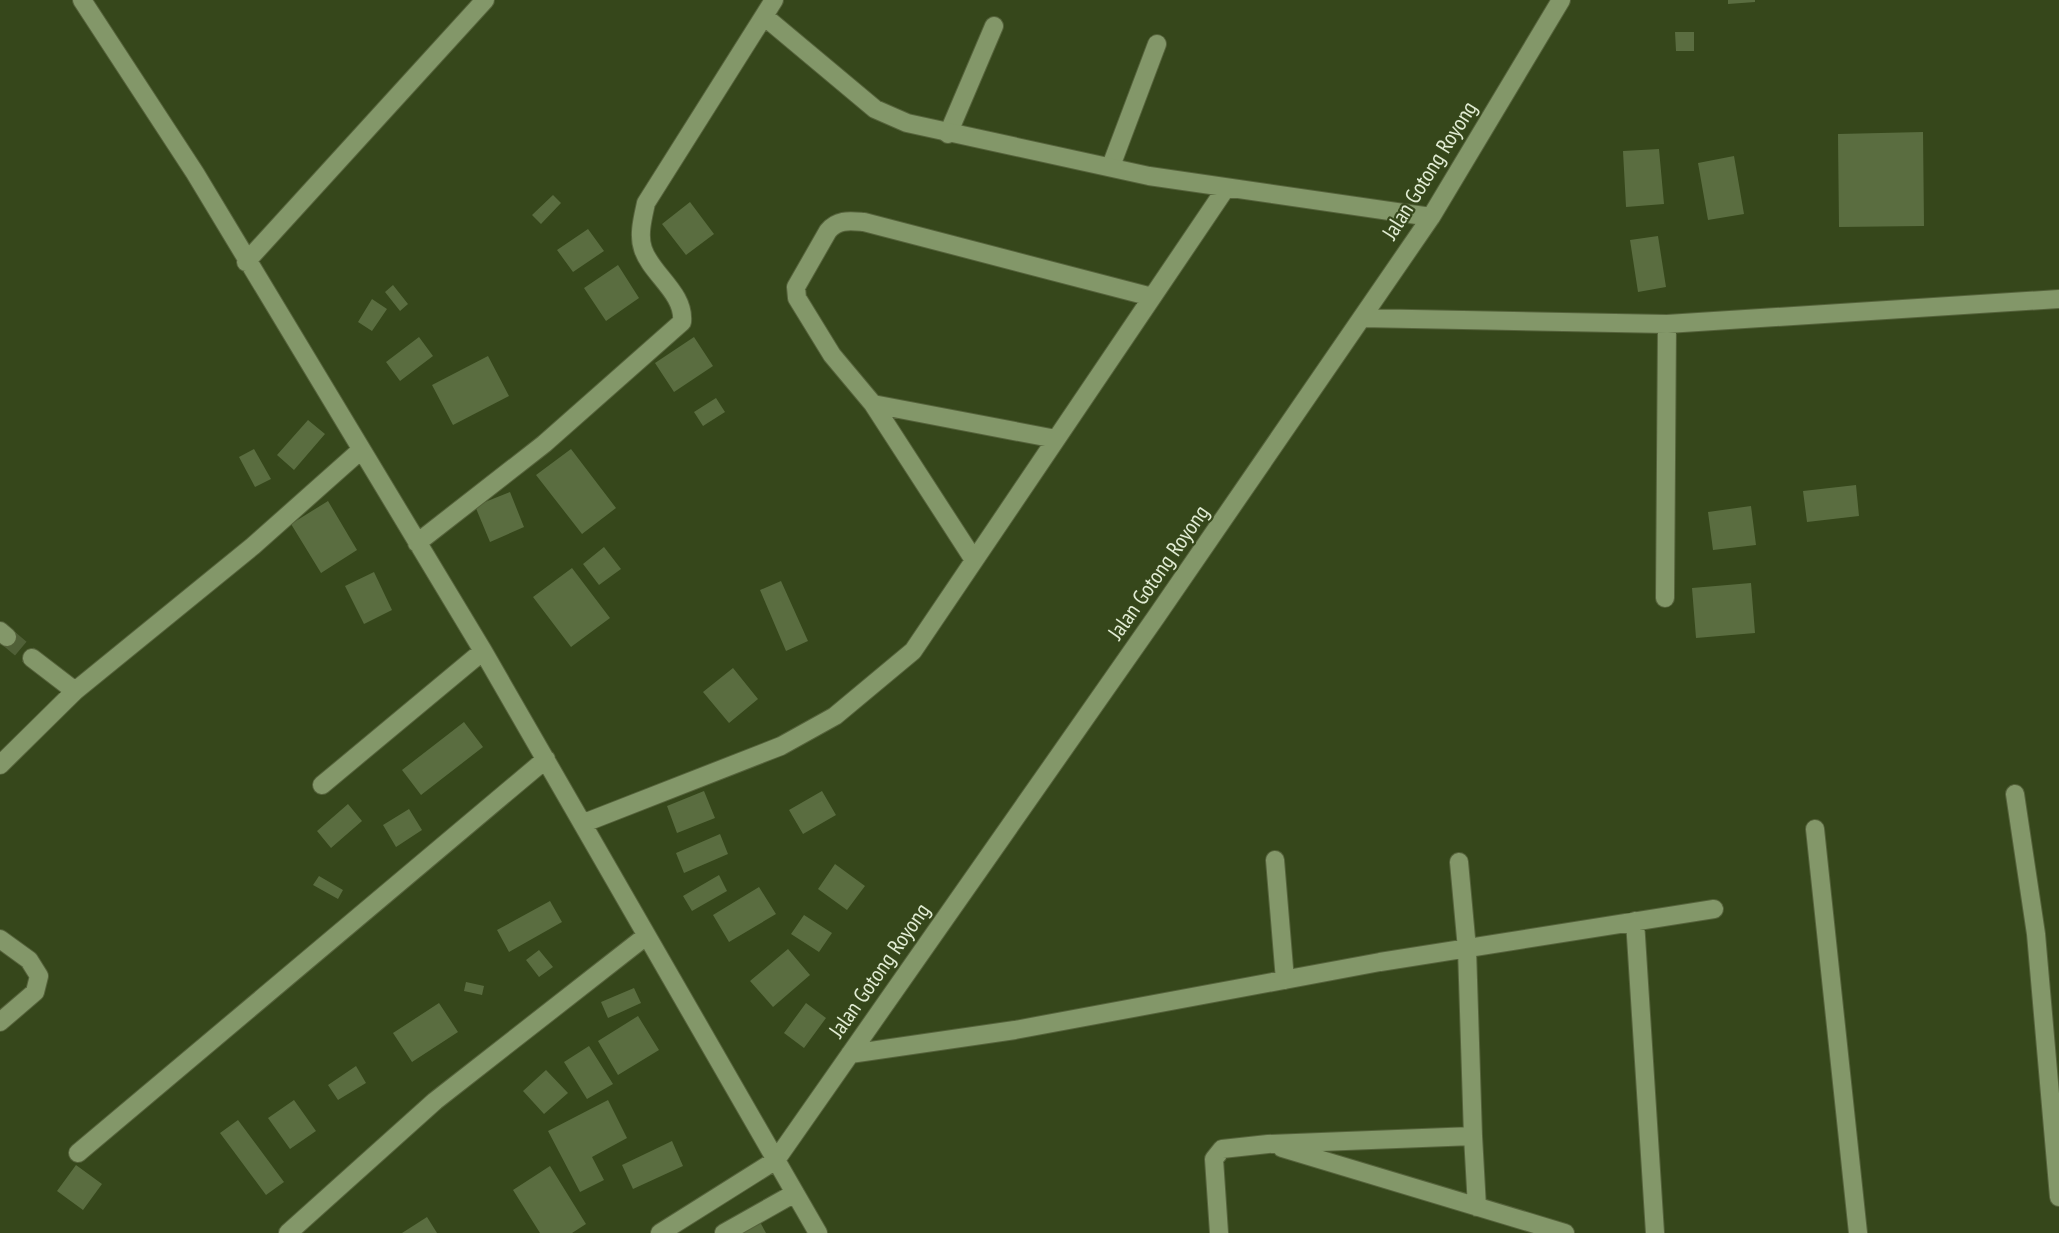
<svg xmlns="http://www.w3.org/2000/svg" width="2059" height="1233" font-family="'PT Sans Narrow',sans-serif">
<rect width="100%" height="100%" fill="#36471b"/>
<path fill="#5a6d40" d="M1728,0H1755V2L1728,4Z
M1675,32H1694V51H1676Z
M1923,132L1924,226L1839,227L1838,134Z
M1659,149L1664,204L1626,207L1623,151Z
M1734,156L1744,214L1708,220L1698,163Z
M553,195L561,203L541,224L532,215Z
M690,202L714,234L686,255L662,224Z
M588,229L604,251L573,272L557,250Z
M1658,236L1666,287L1638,292L1630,240Z
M618,265L639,298L606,321L584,288Z
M393,285L408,304L400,311L385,292Z
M372,299L387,309L372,331L358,322Z
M419,337L433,356L400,381L386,362Z
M694,337L713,366L674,392L655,363Z
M488,356L509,396L453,425L432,385Z
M716,398L725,412L703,426L694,412Z
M308,420L325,434L294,470L277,455Z
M254,449L271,479L255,487L239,457Z
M571,449L616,508L582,534L536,475Z
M1856,485L1859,516L1807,522L1803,491Z
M510,492L524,527L490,542L475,506Z
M328,501L357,550L321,573L291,524Z
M1751,506L1756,545L1713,550L1708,512Z
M604,547L621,569L599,585L583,564Z
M572,568L610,618L571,647L533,597Z
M374,572L392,610L364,624L345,586Z
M781,581L808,641L786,651L760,590Z
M1751,583L1755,633L1696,638L1692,588Z
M733,668L758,699L729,723L703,692Z
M464,722L483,747L421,795L402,770Z
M704,791L715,818L677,833L667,806Z
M822,791L836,815L803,834L789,810Z
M348,804L362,821L331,848L317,831Z
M409,809L422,830L396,847L383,825Z
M720,834L728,854L684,873L676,853Z
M835,864L865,886L847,910L818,889Z
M719,875L727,891L692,911L683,896Z
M319,876L343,890L338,899L313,885Z
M759,887L776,914L729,942L713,915Z
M550,901L562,922L509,952L497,930Z
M804,915L832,933L819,952L791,934Z
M788,949L810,975L773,1007L750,981Z
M539,950L553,967L539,977L526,960Z
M466,982L484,986L482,995L464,991Z
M634,988L641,1003L608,1018L601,1002Z
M439,1003L458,1032L412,1062L393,1033Z
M806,1003L826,1018L804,1048L784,1033Z
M638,1016L659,1050L618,1075L598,1041Z
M589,1046L613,1084L587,1099L564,1062Z
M356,1066L366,1083L338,1100L328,1085Z
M546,1070L568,1093L544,1114L523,1091Z
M294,1100L316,1131L290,1149L268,1118Z
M608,1100L627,1138L592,1157L604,1180L580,1192L548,1131Z
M238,1120L284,1182L266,1195L220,1133Z
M672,1141L683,1166L633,1189L622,1165Z
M76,1165L102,1184L83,1210L57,1191Z
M550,1166L586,1224L572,1233H540L513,1190Z
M427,1217L437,1233H402Z
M760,1222L766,1233H738Z"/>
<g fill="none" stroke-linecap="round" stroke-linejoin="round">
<path stroke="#506037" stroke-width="18" stroke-dasharray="18 9" stroke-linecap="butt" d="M7,637L32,658"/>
<defs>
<path id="lane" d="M948,134L994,26
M1111,166L1157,44"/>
<path id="street" d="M82,0L195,173L483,651L818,1233
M765,17L875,109L907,123L1149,176L1431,217
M246,262L485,0
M1362,318L1667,324L2059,299
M873,404L1056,439
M417,543L544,444L682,322C685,293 651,274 643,249C638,235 643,217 646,203L774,0
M974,560L873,404L832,355L797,298L796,287L828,231C838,219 850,221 864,222L1152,297
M1665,598L1667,324
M0,631L7,637
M32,658L75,691
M0,765L75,691L253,546L361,450
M322,785L483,651
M2015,794L2036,934L2059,1197
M584,823L781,746L835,716L913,651L1226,188
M1815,829L1858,1233
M1275,860L1285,980
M1635,921L1655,1233
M0,939L29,960L39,976L35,992L0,1022
M850,1054L1015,1030L1380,962L1714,909
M1473,1136L1477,1207
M1282,1148L1565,1233
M78,1153L546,759
M288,1233L435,1101L646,936
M660,1233L776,1160L1156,617L1431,217L1561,0
M724,1233L795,1193
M1219,1233L1214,1159L1222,1149L1268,1144L1473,1136L1467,949L1459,862"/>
</defs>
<use href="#lane" stroke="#55623b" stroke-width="20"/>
<use href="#street" stroke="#55623b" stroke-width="20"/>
<use href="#lane" stroke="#839769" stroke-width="18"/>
<use href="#street" stroke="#839769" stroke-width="18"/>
</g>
<g text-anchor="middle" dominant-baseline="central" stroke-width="4.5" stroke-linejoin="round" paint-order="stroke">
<g font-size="22" fill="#e1ecd3" stroke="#36471b">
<text transform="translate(1429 170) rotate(-58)">Jalan Gotong Royong</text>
<text transform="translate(1158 572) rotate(-55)">Jalan Gotong Royong</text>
<text transform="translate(879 970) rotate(-55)">Jalan Gotong Royong</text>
</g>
</g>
</svg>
